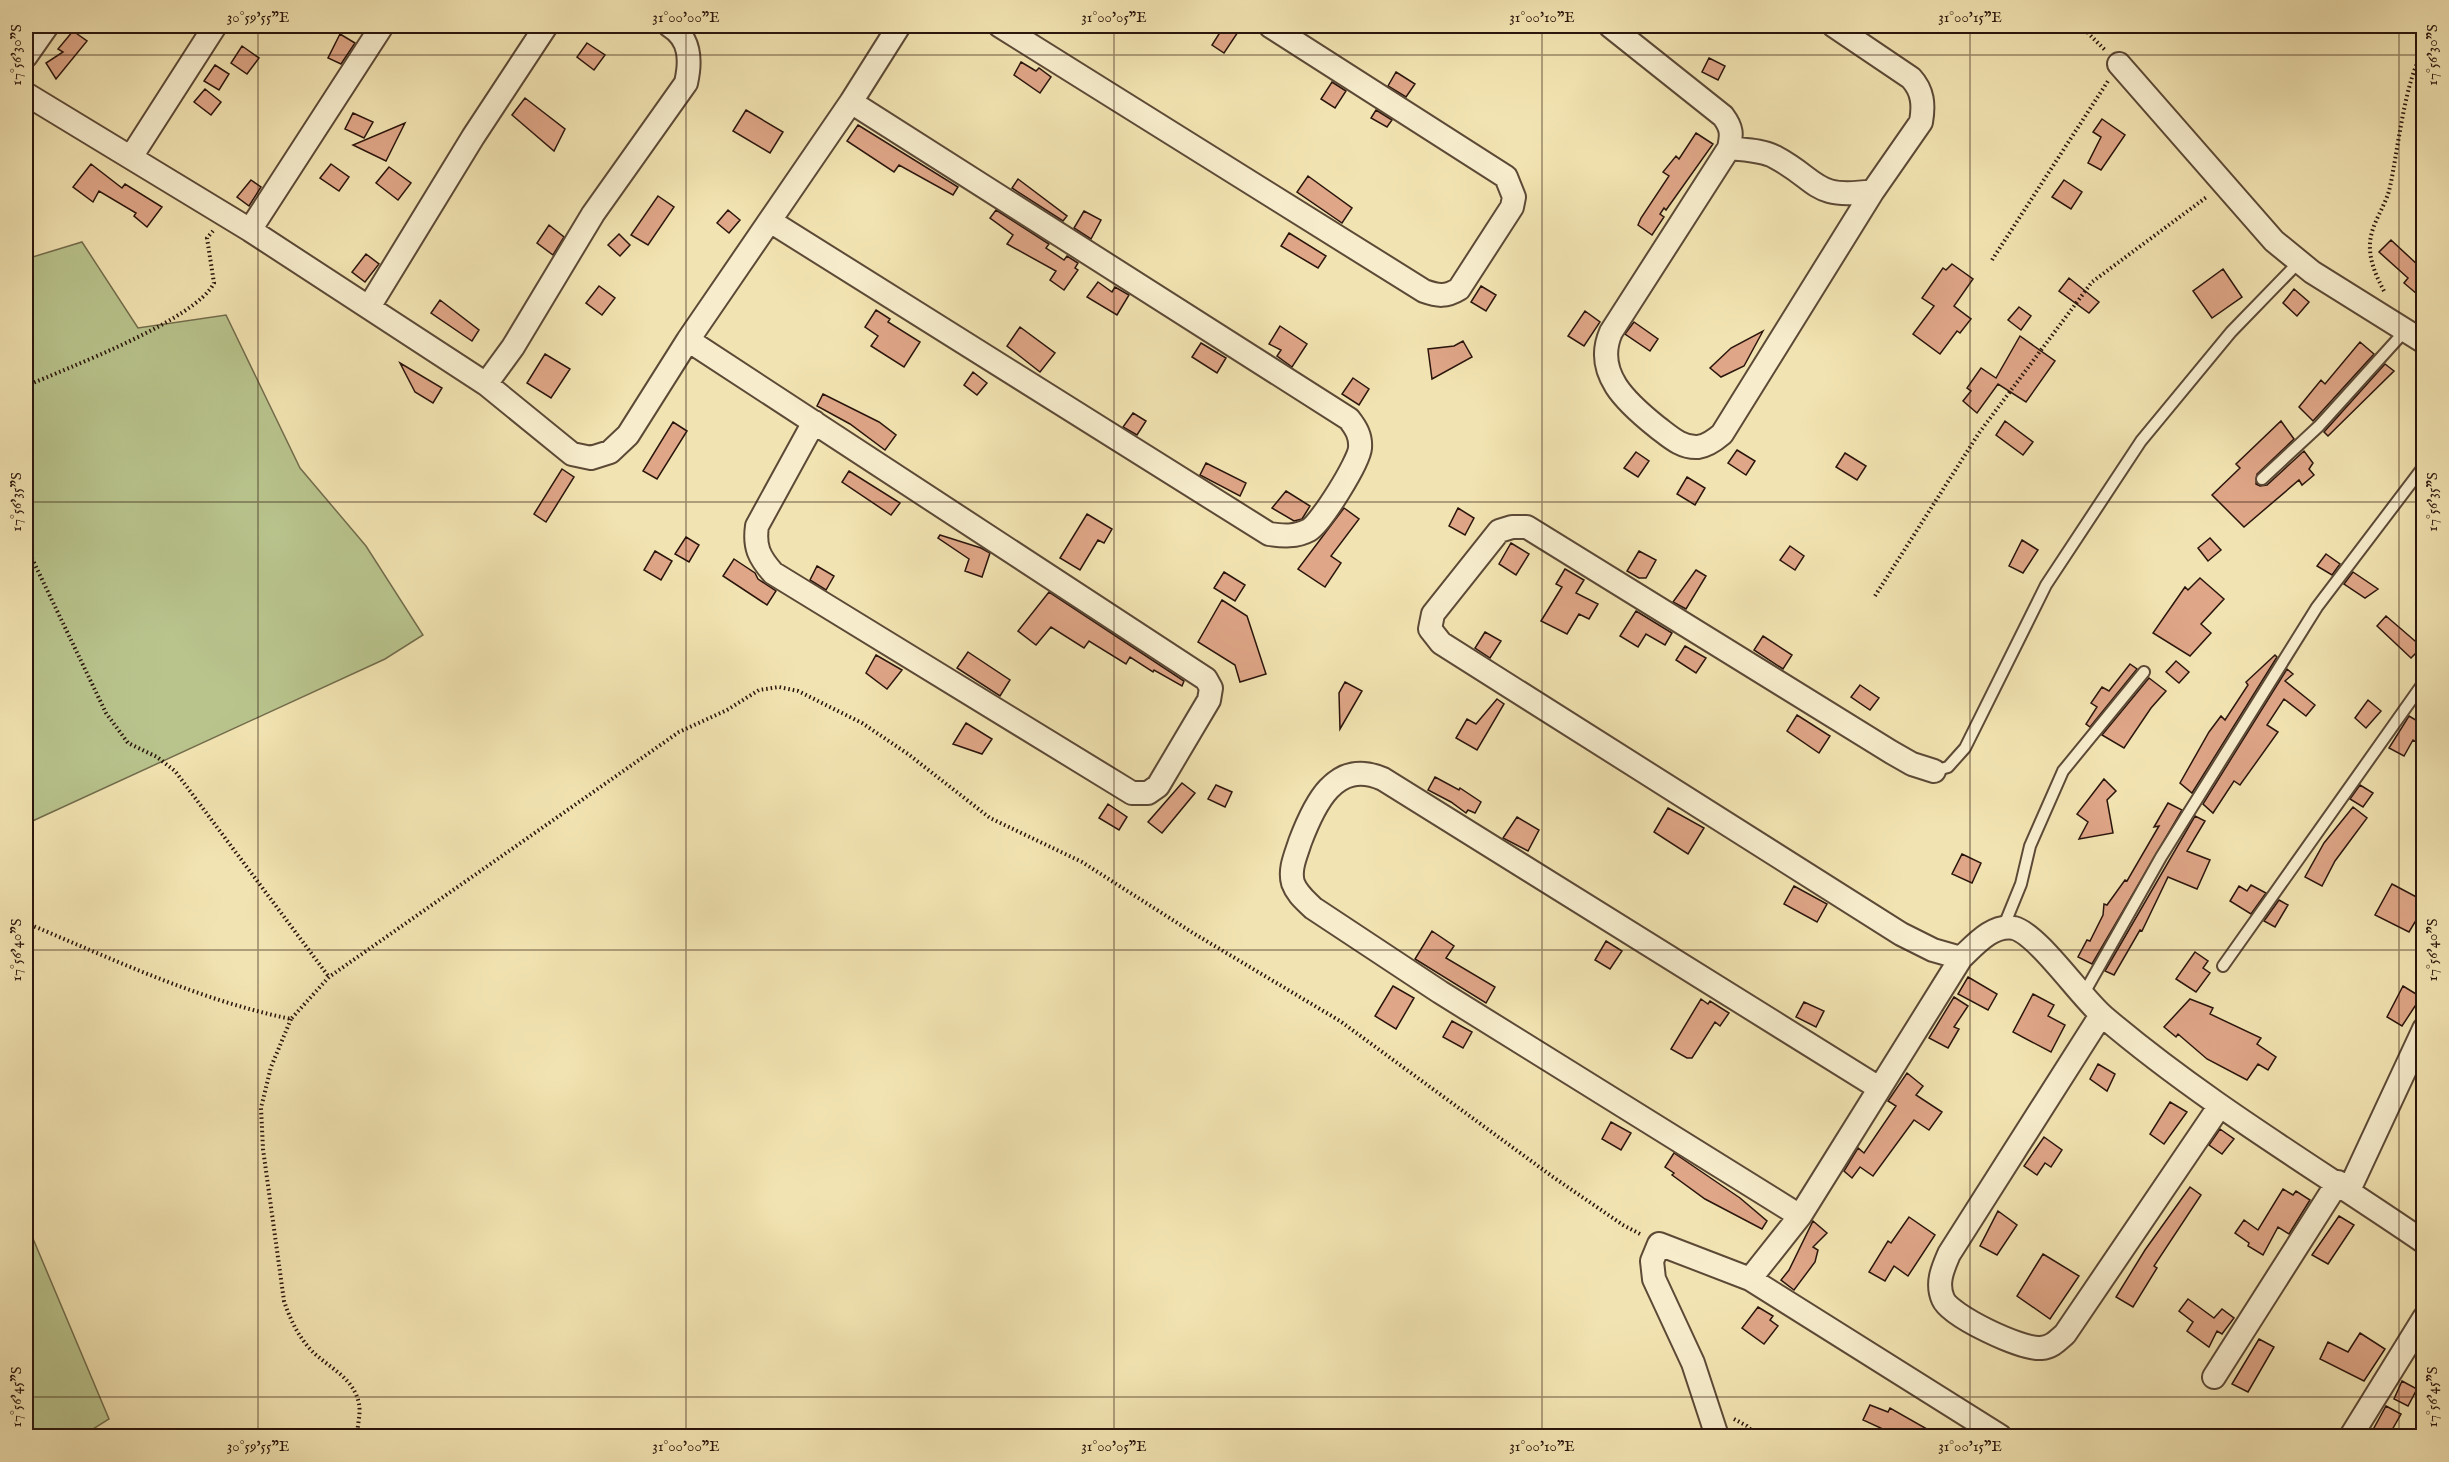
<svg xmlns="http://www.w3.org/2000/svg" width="2449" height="1462" font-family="'IM FELL English',serif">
<rect width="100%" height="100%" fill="#f2e4b2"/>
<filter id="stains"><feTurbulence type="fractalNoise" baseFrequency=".00333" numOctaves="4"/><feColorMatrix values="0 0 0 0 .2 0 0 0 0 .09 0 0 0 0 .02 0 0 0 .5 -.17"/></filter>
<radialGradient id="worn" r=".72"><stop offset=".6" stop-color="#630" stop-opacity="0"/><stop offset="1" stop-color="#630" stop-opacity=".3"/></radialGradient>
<path fill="#b9c48d" stroke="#726c4c" stroke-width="1.5" d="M82,242L138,328L226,315L300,468L366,546L423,635L385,659L26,824V259Z
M26,1222L109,1419L82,1436H26Z"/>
<path fill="#dfa687" stroke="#2a150c" stroke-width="1.5" d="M1224,26H1242L1224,53L1212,45Z
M73,31L87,41L56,79L46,63L63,52L58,49Z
M340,34L355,43L341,64L328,58Z
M587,43L605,55L594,70L577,57Z
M242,46L259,58L247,74L231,63Z
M1709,58L1725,66L1718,80L1702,72Z
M1021,62L1036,71L1039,68L1051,77L1040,93L1014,75Z
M215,65L229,74L219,90L204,81Z
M1396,72L1415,84L1406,97L1388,86Z
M1332,82L1346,91L1335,108L1321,99Z
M205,89L221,102L211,115L194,102Z
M525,98L565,129L554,151L512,115Z
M746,110L783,132L770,153L733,131Z
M1376,110L1392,120L1387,127L1371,118Z
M353,113L373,122L364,138L345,129Z
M2102,119L2125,135L2101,170L2088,163L2101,137L2093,132Z
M405,123L386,161L353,145Z
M858,125L958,187L953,195L899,165L894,172L847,141Z
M1696,133L1713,144L1666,210L1664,208L1660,214L1664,217L1652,235L1638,225L1641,218L1669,176L1663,172L1676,156L1679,159Z
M91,164L122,188L125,184L162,207L147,227L134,216L136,213L99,191L93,202L73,187Z
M331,164L349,177L339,191L320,178Z
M389,167L411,183L398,200L376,183Z
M1308,176L1352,208L1342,223L1297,192Z
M1018,179L1067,216L1063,221L1012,188Z
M251,180L261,187L249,206L237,197Z
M2064,180L2082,192L2071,209L2052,197Z
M658,196L674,207L648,245L631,235Z
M728,210L740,220L729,233L717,223Z
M996,210L1049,244L1046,248L1064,260L1067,256L1078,263L1075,268L1078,270L1064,290L1050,280L1056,271L1007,244L1013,235L990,218Z
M1084,211L1101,220L1091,239L1074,228Z
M549,225L564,237L553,255L537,243Z
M1289,233L1326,256L1318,268L1281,246Z
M619,234L630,245L620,256L608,245Z
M2391,240L2419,266L2424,261V300L2404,283L2408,278L2379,252Z
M366,254L379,264L365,282L352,272Z
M1952,264L1973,279L1954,306L1971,319L1960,333L1957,331L1940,354L1913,334L1934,306L1922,298L1943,268L1946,270Z
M2223,269L2242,297L2212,318L2193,291Z
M2069,278L2099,302L2089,313L2059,291Z
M1098,282L1112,292L1115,287L1129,295L1117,315L1087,297Z
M599,286L615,298L602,315L586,303Z
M1481,286L1496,295L1486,311L1471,302Z
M2294,289L2309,302L2297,316L2283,303Z
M440,300L479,330L472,341L431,313Z
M2019,307L2031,316L2021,330L2008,320Z
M876,310L890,319L888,322L920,342L904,367L871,346L878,336L865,327Z
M1585,311L1600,322L1584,346L1568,336Z
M1634,322L1658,339L1650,351L1625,334Z
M1280,326L1307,344L1292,367L1277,356L1281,350L1269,344Z
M1020,327L1055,353L1040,372L1007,346Z
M1763,331L1744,366L1721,377L1710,368L1731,348Z
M2020,336L2055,361L2026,402L1998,384L1977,413L1963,401L1971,391L1967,388L1981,368L1996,378Z
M1463,341L1472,357L1432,379L1428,349L1454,346Z
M2360,342L2374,354L2313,421L2299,407L2321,380L2325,384Z
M1201,343L1226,358L1217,373L1192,357Z
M545,354L570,369L551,398L527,383Z
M400,363L442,388L433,403L415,392Z
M2385,364L2394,371L2328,436L2324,432Z
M973,372L987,383L977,395L964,385Z
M1353,378L1369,389L1359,405L1342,394Z
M823,394L879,422L896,435L885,450L850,424L817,406Z
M1133,413L1146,421L1137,435L1123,427Z
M2005,421L2033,442L2023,455L1996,435Z
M2281,421L2294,439L2257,474L2256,484L2260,486L2267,485L2304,451L2313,463L2309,469L2314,475L2302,485L2299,480L2244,527L2212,495L2240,468L2236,464Z
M673,422L687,431L657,479L643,471Z
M1737,450L1755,461L1746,475L1728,463Z
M1636,452L1649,461L1638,477L1624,468Z
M1845,453L1866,466L1857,480L1836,467Z
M1206,463L1246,483L1240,496L1200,475Z
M562,469L574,477L546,522L534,514Z
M849,471L900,503L891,515L842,482Z
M1687,477L1705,488L1695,505L1677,494Z
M1286,491L1310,506L1302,519L1294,521L1272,508Z
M1344,508L1359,519L1331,556L1341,563L1325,587L1298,569Z
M1458,508L1474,518L1465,535L1449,526Z
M1087,514L1112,529L1104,543L1098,540L1080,570L1060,558Z
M940,535L981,548L990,553L982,577L965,571L969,559L938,538Z
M686,537L699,545L689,562L675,554Z
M2210,538L2221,550L2208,561L2198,548Z
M2022,540L2038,550L2023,573L2009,566Z
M1511,543L1529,554L1516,575L1499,564Z
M1790,546L1804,556L1795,570L1780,560Z
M655,551L672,561L661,580L644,570Z
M1639,551L1656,560L1646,578H1639L1627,571Z
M2326,554L2340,564L2332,575L2317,566Z
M734,559L755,573L758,579L776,591L767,605L723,576Z
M817,566L834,576L826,590L810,580Z
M1565,569L1584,580L1576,593L1598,604L1589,619L1579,614L1567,634L1541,621L1562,587L1556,584Z
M1696,570L1706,576L1686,609L1673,602Z
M1224,572L1245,585L1235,601L1214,588Z
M2353,572L2378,589L2365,598L2344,584Z
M2200,578L2224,599L2201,624L2211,633L2190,656L2153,633L2185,587L2188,590Z
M1049,592L1184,681L1182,686L1154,670L1153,672L1130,657L1126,664L1089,641L1084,648L1051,627L1036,645L1018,631Z
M1222,600L1247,616L1266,674L1240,682L1235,665L1198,642Z
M1636,611L1672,633L1665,645L1646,634L1638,647L1620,636Z
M2386,616L2422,647L2411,658L2377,626Z
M1485,632L1501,641L1490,658L1475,648Z
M1763,636L1792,655L1783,669L1754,650Z
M1685,646L1706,658L1696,673L1676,660Z
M968,652L1010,680L1000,696L957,668Z
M876,655L902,670L887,689L866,673Z
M2275,655L2277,657L2192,793L2180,783L2209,732L2221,716L2225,720L2248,685L2246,682Z
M2176,661L2189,672L2179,683L2166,672Z
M2130,664L2137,669L2090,727L2086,724L2097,707L2091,703L2102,687L2109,691Z
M2287,669L2293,674L2285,681L2315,705L2306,716L2284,699L2267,725L2278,732L2240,785L2234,781L2213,813L2203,804Z
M2149,678L2166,691L2151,708L2124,748L2102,735Z
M1345,682L1362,691L1340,729L1339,693Z
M1860,685L1879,698L1870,710L1851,697Z
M1497,699L1504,704L1477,750L1456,738L1467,719L1476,724Z
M2368,700L2381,711L2366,728L2355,718Z
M1797,715L1830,736L1819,753L1787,731Z
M2409,716L2424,725V747L2413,740L2404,756L2389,748Z
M966,723L992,739L982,754L953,744Z
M1435,777L1459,790L1460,788L1481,802L1475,813L1468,810L1466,813L1451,802L1428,790Z
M2104,779L2116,791L2107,800L2113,833L2079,839L2088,822L2077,814Z
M1182,783L1195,793L1162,833L1148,822Z
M1216,785L1232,792L1225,807L1208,799Z
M2360,785L2373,793L2363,807L2350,799Z
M2168,803L2182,810L2092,964L2078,957L2087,940L2090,941L2103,915L2104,904L2107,905L2125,880L2127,881L2159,826L2154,827Z
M1108,804L1127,817L1119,830L1099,818Z
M2353,807L2367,818L2335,861L2322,886L2305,877L2324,843Z
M1668,808L1704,828L1688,854L1654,832Z
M2195,816L2205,821L2187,851L2210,860L2197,889L2168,877L2142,931L2140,930L2114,975L2105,971Z
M1517,817L1539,830L1528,851L1503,838Z
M1962,854L1981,863L1972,883L1952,874Z
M2392,884L2424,901V907L2409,932L2375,915Z
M2251,885L2266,893L2251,914L2230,901L2239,886L2247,891Z
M1794,886L1827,904L1817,922L1784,904Z
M2279,900L2288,905L2275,927L2264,921Z
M1432,931L1454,946L1446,958L1495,987L1486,1003L1415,959Z
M1606,941L1622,951L1610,969L1595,960Z
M2195,952L2208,961L2203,968L2210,973L2196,992L2176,979Z
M1968,977L1997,994L1988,1010L1958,994Z
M1393,986L1414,998L1396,1029L1375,1016Z
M2403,986L2421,997L2402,1026L2387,1017Z
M2033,994L2054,1005L2048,1016L2065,1025L2051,1052L2013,1032Z
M1954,997L1968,1006L1954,1027L1959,1029L1948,1048L1929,1038Z
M1701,999L1708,1004L1710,1001L1729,1013L1720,1026L1715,1022L1692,1058H1687L1671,1049Z
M2190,999L2213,1008L2210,1014L2261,1038L2257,1044L2276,1057L2268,1070L2258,1064L2247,1080L2207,1059L2178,1034L2176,1037L2164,1027Z
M1804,1002L1824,1011L1816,1027L1796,1017Z
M1452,1021L1472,1032L1463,1048L1443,1037Z
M2098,1064L2115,1074L2107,1091L2090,1079Z
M1907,1073L1923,1086L1916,1095L1942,1112L1929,1130L1914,1120L1873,1176L1860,1167L1852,1178L1844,1171L1858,1148L1864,1153L1896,1106L1888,1101Z
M2170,1102L2187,1112L2164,1144L2150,1134Z
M1611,1122L1631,1133L1621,1150L1602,1139Z
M2220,1129L2234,1139L2222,1154L2209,1145Z
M2044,1137L2062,1150L2051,1167L2045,1163L2037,1175L2024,1166Z
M1674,1153L1740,1198L1767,1221L1762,1229L1705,1199L1672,1175L1674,1173L1665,1167Z
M2190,1187L2201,1195L2154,1266L2157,1268L2133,1307L2116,1297L2145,1250Z
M2283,1189L2293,1195L2296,1191L2310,1200L2289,1234L2278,1227L2263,1255L2248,1246L2249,1243L2235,1233L2244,1220L2258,1230Z
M1998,1211L2017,1225L1997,1255L1980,1246Z
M2339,1216L2354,1225L2328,1264L2312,1255Z
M1909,1217L1935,1235L1908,1276L1894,1266L1885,1281L1869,1272L1888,1241L1891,1243Z
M1813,1221L1827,1233L1813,1247L1818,1250L1815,1262L1794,1290L1781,1280L1789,1270Z
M2043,1254L2079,1276L2050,1319L2017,1296Z
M2188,1299L2214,1318L2222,1309L2234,1318L2222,1334L2217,1331L2209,1347L2187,1331L2193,1322L2179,1311Z
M1758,1307L1773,1316L1770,1320L1778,1326L1764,1344L1742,1328Z
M2360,1333L2385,1349L2364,1381L2320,1359L2328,1342L2348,1352Z
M2259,1339L2274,1347L2248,1392L2232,1384Z
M2402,1381L2417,1389L2408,1406L2394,1399Z
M1870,1405L1888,1412L1890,1408L1941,1437H1900L1863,1420Z
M2386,1406L2401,1414L2388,1437H2369Z"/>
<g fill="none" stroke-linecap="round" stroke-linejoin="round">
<defs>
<path id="lane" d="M2262,479L2319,426L2404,332
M1934,771L1948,767L1965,748L2046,585L2141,441L2231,332L2298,263
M2003,928L2021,884L2030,846L2063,771L2144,672
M2223,966L2424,682
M2083,995L2161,857L2317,607L2424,466"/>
<path id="street" d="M1000,26L1424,291C1438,296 1446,297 1459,289L1512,207L1514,197L1506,177L1270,26
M1610,26L1723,116C1732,128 1732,134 1729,148
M1834,26L1911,78C1923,91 1924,105 1921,122L1873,191L1722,434C1715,440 1707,446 1698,447C1681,448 1669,436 1657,427C1627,403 1593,373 1611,332L1729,148C1745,150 1762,150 1775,157C1820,181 1813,200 1873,191
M26,56L47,26
M2119,64L2274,241L2312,272L2424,342
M26,94L250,230L486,384L572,454L591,458L610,452L628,435L688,340L851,102L899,26
M131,157L215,26
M770,221L1269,534C1283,536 1296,537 1309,530C1321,523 1359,462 1360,448C1361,436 1356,428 1349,419L851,102
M250,230L382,26
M369,307L473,137L546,26
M688,340L1206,679L1211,688L1209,700L1158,786L1148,793H1132L773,573C759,557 754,547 757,526L814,422
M486,384L513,347L593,214L686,83C691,61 691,39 670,26
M1934,771L1912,764L1891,752L1527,527H1512L1499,531L1433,614L1430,629L1441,643L1901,934L1933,950L1961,958
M2101,1015L1949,1254C1943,1268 1936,1283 1943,1299C1950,1316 2022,1350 2041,1348C2052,1347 2057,1341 2065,1334L2219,1107
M2349,1190L2424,1029
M1800,1216L1440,992L1313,908C1305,900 1297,894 1293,883C1289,869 1296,855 1300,842C1314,805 1335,758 1383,779L1879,1088
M1750,1279L1800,1216L1961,958C1975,945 1992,924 2014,928C2038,934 2082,999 2104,1017C2204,1102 2316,1168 2424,1242
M2214,1377L2338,1182
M1717,1436L1693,1363L1654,1279L1652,1261L1659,1244L1750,1279L2000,1436
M2351,1436L2424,1318"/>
</defs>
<use href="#lane" stroke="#5c4936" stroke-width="14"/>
<use href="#street" stroke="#5c4936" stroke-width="26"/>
<path stroke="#2a150c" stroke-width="4" stroke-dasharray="1.5 3" stroke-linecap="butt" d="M2081,26L2105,50
M1992,260L2108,81
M2384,291C2376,276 2369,260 2370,243C2371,225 2384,208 2389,191C2397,159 2405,74 2424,52
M26,386C67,368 196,320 214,283L207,238L213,231
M26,546L106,713L128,743L157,757L175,771L329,977
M1875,596L1979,433L2092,282L2208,196
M26,923C113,959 198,1000 291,1019L329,977L679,732L727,710L759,690L779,687L798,691L862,723L908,754L990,818L1082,862L1193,933L1340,1021L1553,1177L1623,1225L1642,1235
M291,1019L271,1067L261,1108L263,1149L284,1301C290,1319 298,1336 311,1350C327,1367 354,1377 359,1404C361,1414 357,1427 357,1436
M1734,1419L1747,1426L1757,1436"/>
<use href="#lane" stroke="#f7edcd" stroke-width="10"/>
<use href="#street" stroke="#f7edcd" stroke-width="22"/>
</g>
<path fill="none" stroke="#2a150c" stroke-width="1.5" stroke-opacity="0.45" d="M258,26V1436M686,26V1436M1114,26V1436M1542,26V1436M1970,26V1436M2399,26V1436M26,55H2424M26,502H2424M26,950H2424M26,1397H2424"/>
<rect width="2449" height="1462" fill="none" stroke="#f2e4b2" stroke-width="66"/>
<rect x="33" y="33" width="2383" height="1396" fill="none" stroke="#2a150c" stroke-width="2"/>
<g font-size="15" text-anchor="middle" fill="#2a150c">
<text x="258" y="22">30°59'55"E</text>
<text x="686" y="22">31°00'00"E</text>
<text x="1114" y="22">31°00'05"E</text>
<text x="1542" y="22">31°00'10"E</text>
<text x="1970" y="22">31°00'15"E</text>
<text transform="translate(16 55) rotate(-90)" y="5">17°56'30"S</text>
<text transform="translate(2432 55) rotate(-90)" y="5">17°56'30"S</text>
<text transform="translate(16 502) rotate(-90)" y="5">17°56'35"S</text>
<text transform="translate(2432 502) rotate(-90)" y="5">17°56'35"S</text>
<text transform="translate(16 950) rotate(-90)" y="5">17°56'40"S</text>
<text transform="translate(2432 950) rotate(-90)" y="5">17°56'40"S</text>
<text transform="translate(16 1397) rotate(-90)" y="5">17°56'45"S</text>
<text transform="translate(2432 1397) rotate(-90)" y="5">17°56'45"S</text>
<text x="258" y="1451">30°59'55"E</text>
<text x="686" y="1451">31°00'00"E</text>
<text x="1114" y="1451">31°00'05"E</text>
<text x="1542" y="1451">31°00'10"E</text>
<text x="1970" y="1451">31°00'15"E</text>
</g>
<rect width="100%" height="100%" filter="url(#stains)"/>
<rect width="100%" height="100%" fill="url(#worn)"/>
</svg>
